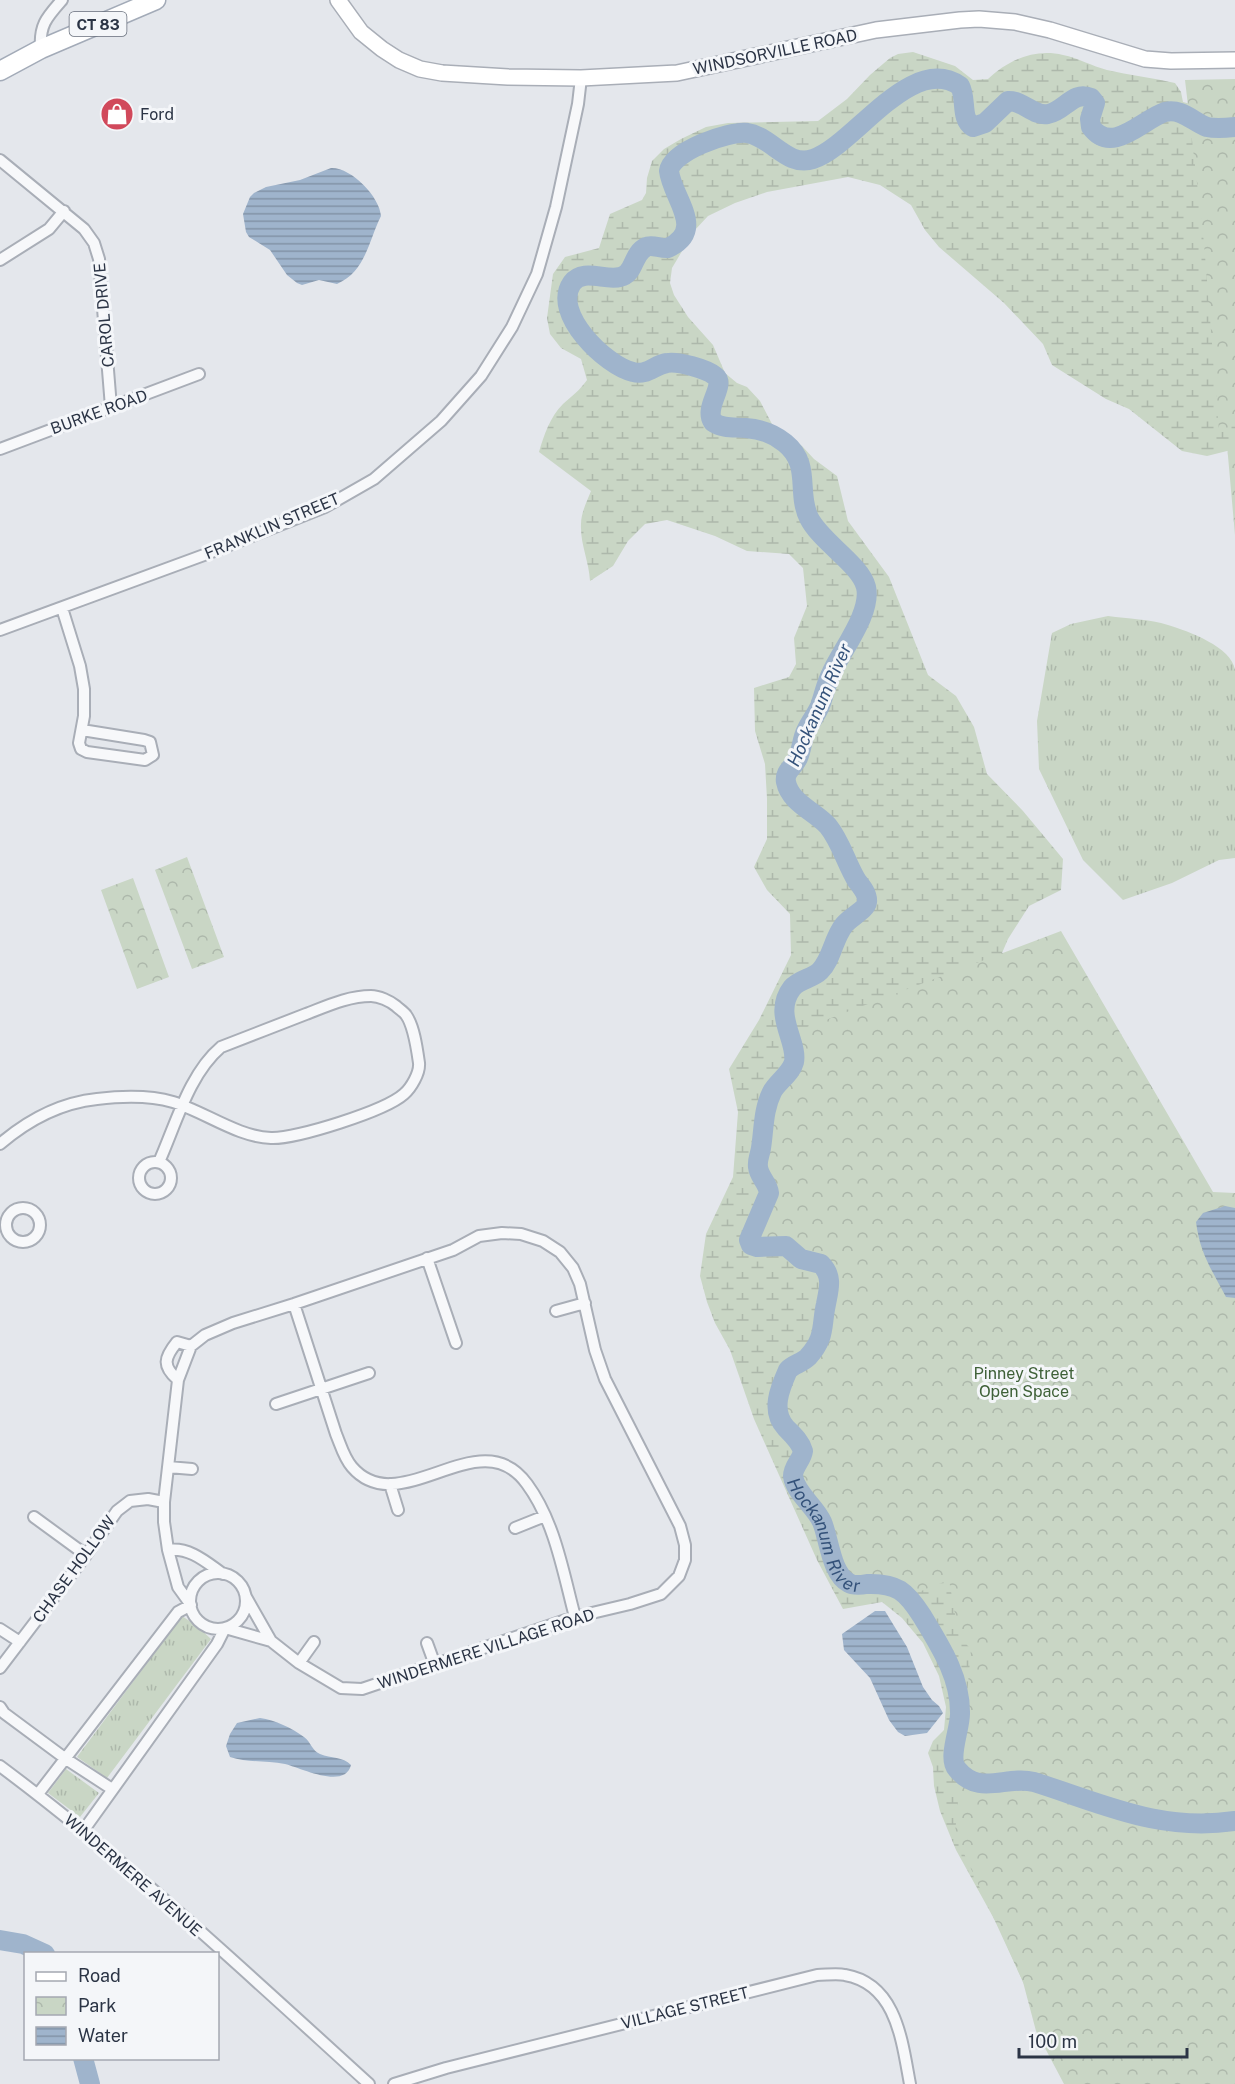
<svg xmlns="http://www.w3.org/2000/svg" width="1235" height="2084" font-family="'Public Sans',sans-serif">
<defs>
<pattern id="grass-tufts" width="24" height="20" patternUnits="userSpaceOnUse" patternTransform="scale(1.5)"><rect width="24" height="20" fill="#c9d6c5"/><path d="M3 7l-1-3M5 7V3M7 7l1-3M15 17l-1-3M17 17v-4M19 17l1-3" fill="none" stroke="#adb8ab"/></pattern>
<pattern id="wetland-marsh" width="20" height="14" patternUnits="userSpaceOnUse" patternTransform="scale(1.5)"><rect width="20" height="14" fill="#c9d6c5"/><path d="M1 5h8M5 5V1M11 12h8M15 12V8" fill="none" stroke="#adb8ab"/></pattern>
<pattern id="park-crowns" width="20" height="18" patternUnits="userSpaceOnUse" patternTransform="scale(1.5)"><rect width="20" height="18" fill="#c9d6c5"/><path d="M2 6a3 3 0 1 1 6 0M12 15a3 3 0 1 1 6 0" fill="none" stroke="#adb8ab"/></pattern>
<pattern id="water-rules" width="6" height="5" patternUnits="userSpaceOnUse" patternTransform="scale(1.5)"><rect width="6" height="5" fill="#9fb4cc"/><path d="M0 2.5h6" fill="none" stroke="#8293a7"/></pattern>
</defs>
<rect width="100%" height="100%" fill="#e4e7ec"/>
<path fill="url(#grass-tufts)" d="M1108,616C1128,619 1150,619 1168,625C1188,631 1232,647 1235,670V858L1219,860L1172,883L1123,900L1083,860L1039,769L1037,721L1052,633L1071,624Z
M182,1616L197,1626L211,1639L107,1778L77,1757Z
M66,1769L99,1793L80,1817L48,1793Z"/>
<path fill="url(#wetland-marsh)" d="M913,52L955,66L973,80L988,79C1008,60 1035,48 1063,55C1078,58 1092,66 1107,70C1129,75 1153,78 1175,83L1181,92L1183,102L1194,105L1235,425V446L1231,450L1207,456L1182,451L1129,409L1106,399L1052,365L1043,344L1004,303L939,247L925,230L911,205L880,185L848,177L767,192L735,203L708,216L694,231L672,268L670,283L674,295L688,317L713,345L725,373L737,383L747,387L760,401L773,426L802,446L814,459L837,476L848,521L889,577L928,675L956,696L974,727L987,774L1023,811L1063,859L1061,890L1029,906L1008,939L1002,953L1235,2084L1046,2033L998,1926L956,1850L940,1811L934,1786L933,1767L928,1753L933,1741L944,1730L946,1707L939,1676L923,1643L902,1618L882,1602L843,1609L817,1560L754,1419L730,1350L715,1323L707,1302L700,1276L706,1234L733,1177L738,1112L729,1069L759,1020L791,955L790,914L767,890L754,867L767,839V799L765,764L755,731L754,688L789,677L796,664L794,638L807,606L803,568L789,554L747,551L715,536L667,520L645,524L628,541L613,566L590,581C589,561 580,544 581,524C581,513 587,501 591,491L539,452C544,435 550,417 563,404C572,396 580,390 587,380L581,359L561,348L550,334L547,318L553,274L565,257L599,248L610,214L642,200L646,193L647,178L652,161L664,149L681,139L706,127L728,123L818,121L847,99L870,75L890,58L898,54Z"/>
<path fill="url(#park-crowns)" d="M1235,79V425L1219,431L1204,243L1185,80Z
M1235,442V535L1227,445Z
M187,857L224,957L192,969L155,870Z
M133,878L169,977L137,989L101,890Z
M1061,931L1213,1192L1235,1193V2084H1064L1036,2031L1023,1982L955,1834L971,1649L959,1637L949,1580L896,1601L895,1586L856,1581L847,1576L827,1546L817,1514L794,1480L800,1453L796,1442L776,1411L784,1367C790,1360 801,1360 808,1352C821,1336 818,1325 820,1307C822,1292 831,1279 820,1265L802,1259L788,1244L764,1245L756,1242C746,1224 762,1210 766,1193L757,1170L764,1110L774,1087L791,1063L786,1035Z"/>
<path fill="url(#water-rules)" d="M331,168C351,167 380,197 381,216C368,242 366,271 337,284L319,280L302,285L297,283L287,275L270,250L249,237L246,232L243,214L250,197L254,193L266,187L300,180Z
M1225,1206L1235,1208V1298L1226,1297C1212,1270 1200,1254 1196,1222L1203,1213Z
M875,1611H885L907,1647L923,1687L932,1700L939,1706L943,1713L927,1733L905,1736L898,1732L889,1720L870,1678L844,1650L842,1634Z
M260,1718C275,1720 292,1728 304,1737C311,1742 312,1751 320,1754C331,1759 343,1756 351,1765C345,1790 301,1768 285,1764C267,1760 248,1763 230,1757L226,1746L230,1734L237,1723Z"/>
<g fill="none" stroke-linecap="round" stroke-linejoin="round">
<g stroke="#9fb4cc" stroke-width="20">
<path id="s1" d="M1235,127C1226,128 1216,129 1207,127C1193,122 1182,108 1165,112C1143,119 1112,156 1091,127L1090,119L1095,103L1091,98C1073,90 1065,111 1048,114C1034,117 1023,100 1008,101L985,123L973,127C960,119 967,99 960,86C911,52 854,146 813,159C787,168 771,136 747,133C728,131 672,151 669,171C672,198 707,230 668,248C661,249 652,244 646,247C632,254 635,274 620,277C605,281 583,268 572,283C551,313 606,366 633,372C647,376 654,365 667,363C678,361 707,369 715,376C727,385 703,407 713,422C723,429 734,427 746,428C760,429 774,434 785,443C812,465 796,492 809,518C821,542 860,564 866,587C872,613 841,651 831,674C826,684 824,695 820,706C816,715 810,722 806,731C802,739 802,749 798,758C794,767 784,771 786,782C790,803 816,812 828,826C841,842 846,863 857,881C861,886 868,894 867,902C866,910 849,918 844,925C833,939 832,959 820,971C812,979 799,979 792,988C772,1014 798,1041 794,1062C791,1074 777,1082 772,1092C763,1110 764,1130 761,1148C760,1155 757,1160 758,1167C759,1177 768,1183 769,1193L749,1240L751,1245L757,1247L786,1246L801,1259L821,1264C833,1276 829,1289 826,1304C821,1326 826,1337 808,1357C802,1363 794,1364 788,1370C780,1388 770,1411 786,1428C793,1435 800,1441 803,1451C802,1460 793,1466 793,1476C795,1493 815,1506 822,1522C829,1538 831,1574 849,1583C854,1586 861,1585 867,1584C897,1583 906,1591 922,1616C940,1646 960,1676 960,1712C961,1727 947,1758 957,1769C980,1797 1005,1775 1034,1782C1104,1804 1159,1832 1235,1821"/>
<path d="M0,1940L23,1944L45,1954"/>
<path d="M83,2058L90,2084"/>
</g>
<defs>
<path id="minor" d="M41,49C39,25 47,17 62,0
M0,160L84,229L94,243L99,259L111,407
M0,260L49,229L64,211
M0,449L199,374
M62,608L80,666L84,689V716L79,743L81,749L87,752L145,760L153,755L150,742L144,740L82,730
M0,630L204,555L325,507L374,479L441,421L481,376L512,327L537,274L556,207L578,104L581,78
M0,1144C28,1120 59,1103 97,1099C122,1096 149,1095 173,1102C205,1112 238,1137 271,1138C296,1139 385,1111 404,1094C411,1088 420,1073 419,1063C417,1049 414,1026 406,1015C404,1012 399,1009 396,1006C390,1001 379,996 371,996C348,996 327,1006 306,1014C278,1025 249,1036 221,1047C189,1074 176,1124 159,1162
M139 1178a16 16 0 1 1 32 0a16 16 0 1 1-32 0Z
M6 1225a17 17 0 1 1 34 0a17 17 0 1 1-34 0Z
M427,1258L456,1343
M294,1304L336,1434C341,1446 344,1458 352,1467C400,1523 480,1418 527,1484C555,1522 563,1572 575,1617
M556,1311L585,1303
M178,1380C162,1366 164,1358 177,1342L191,1346
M276,1404L369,1373
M168,1467L192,1469
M390,1484L398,1510
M34,1517L86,1555
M515,1528L545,1516
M168,1550C190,1547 206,1562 223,1574
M190 1601a28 28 0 1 1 56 0a28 28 0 1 1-56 0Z
M246,1597L271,1641
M0,1629L20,1642
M427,1643L435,1665
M299,1663L314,1642
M0,1668L86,1555L117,1511L130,1501L148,1499L164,1502
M0,1707L4,1713L66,1759L112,1789
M0,1766C130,1863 249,1975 369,2084
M38,1794L178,1612L191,1605L178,1587L168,1550L164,1522V1502L178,1380L191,1346L205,1335L233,1323L294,1304L453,1250L479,1236L502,1233L521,1234L543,1241L560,1252L573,1268L580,1284L595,1350L605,1379L680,1526L685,1545V1560L679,1576L661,1594L630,1604L575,1617L362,1689L341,1688L299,1663L271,1641L225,1628L217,1644L83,1831
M394,2084L446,2068L817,1975C826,1975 837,1973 845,1975C897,1984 902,2042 910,2084"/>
<path id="secondary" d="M338,0L361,32L382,49L399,60L420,69L442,73L508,77L581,78L677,73L876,30L960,20L979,19L1015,22L1050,30L1145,59L1171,61L1235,60"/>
<path id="primary" d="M0,71L41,49L156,0"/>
</defs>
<use href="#minor" stroke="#a9aeb7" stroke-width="14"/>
<use href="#secondary" stroke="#a9aeb7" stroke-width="18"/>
<use href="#primary" stroke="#a3abb8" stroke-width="21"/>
<use href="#minor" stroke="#f7f8fa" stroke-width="10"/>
<use href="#secondary" stroke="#fff" stroke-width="15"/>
<use href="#primary" stroke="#fff" stroke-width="18"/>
</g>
<defs>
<symbol id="shop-disc" viewBox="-11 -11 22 22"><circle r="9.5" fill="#d1495b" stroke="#f4f6f9"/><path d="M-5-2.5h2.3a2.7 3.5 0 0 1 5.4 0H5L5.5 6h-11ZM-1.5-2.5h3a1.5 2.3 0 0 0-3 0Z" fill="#fff"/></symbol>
</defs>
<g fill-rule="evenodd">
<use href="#shop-disc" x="98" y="95" width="38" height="38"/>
</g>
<g text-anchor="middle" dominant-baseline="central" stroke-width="6" stroke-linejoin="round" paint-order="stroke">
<rect fill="#f4f6f9" stroke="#676e7b" stroke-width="1.5" x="69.5" y="12" width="57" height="24" rx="4.5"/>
<g font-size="15" font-weight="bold" fill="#2b3445">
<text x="98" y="24">CT 83</text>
</g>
<g font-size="16" fill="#2b3445" stroke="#f4f6f9">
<text transform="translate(775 52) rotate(-12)">WINDSORVILLE ROAD</text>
<text transform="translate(104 315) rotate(-95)">CAROL DRIVE</text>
<text transform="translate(99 412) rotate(-20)">BURKE ROAD</text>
<text transform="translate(272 526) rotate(-23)">FRANKLIN STREET</text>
<text transform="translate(74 1569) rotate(-54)">CHASE HOLLOW</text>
<text transform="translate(486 1649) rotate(-18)">WINDERMERE VILLAGE ROAD</text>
<text transform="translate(133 1875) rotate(41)">WINDERMERE AVENUE</text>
<text transform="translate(685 2008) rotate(-14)">VILLAGE STREET</text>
</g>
<g font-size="16" fill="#2b3445" stroke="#f4f6f9" text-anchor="start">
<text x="140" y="114">Ford</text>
</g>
<g font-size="16" fill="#3f6138" stroke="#f4f6f9">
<text x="1024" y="1373">Pinney Street<tspan x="1024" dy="18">Open Space</tspan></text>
</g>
<g font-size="18" font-style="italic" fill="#34527a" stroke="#f4f6f9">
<text transform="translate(819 705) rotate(-66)">Hockanum River</text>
<text stroke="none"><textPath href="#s1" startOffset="2554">Hockanum River</textPath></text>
</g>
</g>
<rect x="24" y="1952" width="195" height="108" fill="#f4f6f9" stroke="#a4a8b1" stroke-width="1.5"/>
<rect x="36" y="1972" width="30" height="9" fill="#ffffff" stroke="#a4a8b1" stroke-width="1.5"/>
<text x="78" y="1982" font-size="18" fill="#2b3445">Road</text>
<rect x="36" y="1997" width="30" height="18" fill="url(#park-crowns)" stroke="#a4a8b1" stroke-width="1.5"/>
<text x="78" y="2012" font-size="18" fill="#2b3445">Park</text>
<rect x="36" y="2027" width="30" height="18" fill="url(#water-rules)" stroke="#a4a8b1" stroke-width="1.5"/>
<text x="78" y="2042" font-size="18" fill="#2b3445">Water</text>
<path d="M1019 2048v9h168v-9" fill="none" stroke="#2b3445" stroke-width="3"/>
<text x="1028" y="2048" font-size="18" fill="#2b3445" stroke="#f4f6f9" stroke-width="4.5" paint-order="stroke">100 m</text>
</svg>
